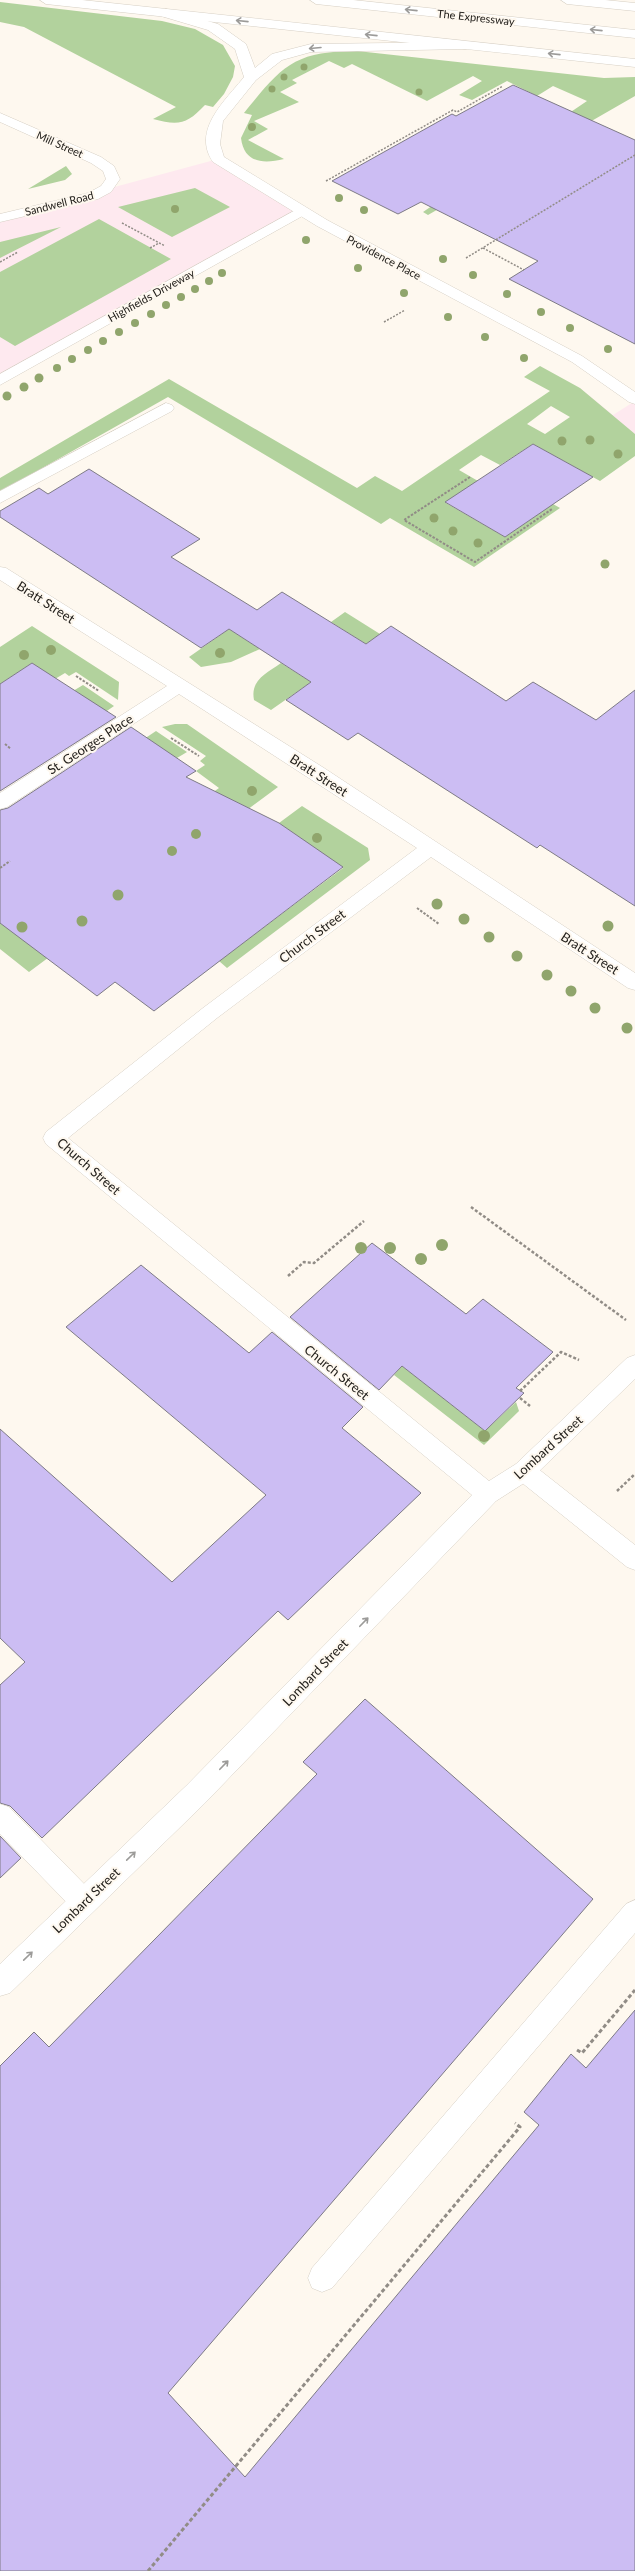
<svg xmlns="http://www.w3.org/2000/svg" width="635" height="2571" font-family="Lato,sans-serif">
<rect width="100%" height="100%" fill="#fef8ef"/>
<path fill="#fee9ef" d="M218,159L301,211L0,380V218Z
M580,388L613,415L635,401V452L551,406Z"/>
<path fill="#b2d29d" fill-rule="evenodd" d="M0,2L162,21L195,29L223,45L235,66L233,77L224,94L213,107L205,105C187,124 179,126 153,119L176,107L24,27L0,22Z
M357,51L604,78L635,77V96L428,215L423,212L587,101L553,86L537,96L507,81L472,100L459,95L482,81L473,76L427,101L352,64L344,68L329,61L292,80L297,83L280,92L299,102L254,121L268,129L248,140L284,159C263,164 244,163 241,138L252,115L244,113C282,66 294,51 357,51Z
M66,166L72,174L65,180L28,189Z
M195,188L230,207L172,237L118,207Z
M99,219L171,259L15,346L0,337V272Z
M61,227L0,258V242Z
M540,366L580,388L635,434V456L600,481L533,444L500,465L481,455L459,470L478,481L446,503L505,537L553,504L560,508L474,567L390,518L381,524L168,397L0,492V478L169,379L357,488L375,476L402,491L550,391L524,377ZM551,406L570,417L545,434L527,424Z
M345,612L380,634L366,644L331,622Z
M32,626L119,682L118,700L76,672L69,676L65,673L55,679L32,663L0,684V647Z
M229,629L260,649L231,662L201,667L189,657Z
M281,663L311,682L271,710L254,700C250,680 267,673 281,663Z
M83,685L114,706L64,741L73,691Z
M175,724H187L278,787L29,972L0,949V891L92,878L219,788L196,771L205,765L200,761L206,756L162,727Z
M156,731L187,752L177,758L102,767Z
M302,806L368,848L370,860L227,968L219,961L343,868L279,823Z
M402,1366L485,1431L516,1402L519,1411L484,1445L394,1375Z"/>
<path fill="#ccbdf3" stroke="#7e7b86" d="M513,85L635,140V344L509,279L538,261L421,202L398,214L332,181L452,114L456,116Z
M533,444L593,477L505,537L445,502Z
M89,469L200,539L171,557L257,610L282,592L366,644L391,626L506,701L533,682L596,720L635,690V906L540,845L537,848L358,733L348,740L286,700L311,682L229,629L201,648L0,517V511L39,488L48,494Z
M32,663L116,717L0,791V684Z
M131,727L196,771L186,777L279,823L343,867L154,1011L115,982L97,996L0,923V810L8,808Z
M372,1243L466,1314L483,1299L553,1352L516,1388L524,1393L485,1431L402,1366L379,1390L290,1317Z
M141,1265L249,1353L272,1332L363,1407L342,1428L421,1493L288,1620L278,1611L42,1838L10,1806L0,1803V1685L25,1662L0,1638V1429L172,1582L266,1495L66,1327Z
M365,1699L593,1899L168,2393L245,2477L539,2125L524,2112L571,2054L586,2068L635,2010V2571H0V2066L34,2032L49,2047L317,1774L303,1762Z
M0,1836L21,1858L0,1878Z"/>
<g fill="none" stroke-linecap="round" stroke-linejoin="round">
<defs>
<path id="lane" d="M301,207L306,208L308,211L306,214L0,385V374Z
M166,403L172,405L174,408L172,411L0,503V491Z
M524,1461L532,1464L635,1545V1570L627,1567L516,1478L512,1471L516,1464Z
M0,1804L9,1807L93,1893L97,1902L93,1911L84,1915L75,1911L0,1834Z
M635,1900V1933L332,2288L322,2292L312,2288L308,2278L312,2268L626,1904Z"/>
<path id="street" d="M166,9L218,24L246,44L255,68L272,54L311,44L470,42L472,45L470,48L465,49L311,52L282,60L256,80L223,121L220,144L224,157L327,220L582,356L635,392V404L629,402L572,362L317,226L213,162C191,130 226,100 244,77L235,49L208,30L161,16L159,13Z
M0,113L101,157L114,166L120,179L111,192L98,199L0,222V214L88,193L101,186L106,179L103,171L91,163L0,122Z
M0,567L6,568L324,768L635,973V990L628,988L431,857L217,1018L68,1138L489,1481L516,1464L627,1358L635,1355V1379L532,1478L496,1501L205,1803L10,1993L0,1996V1964L187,1785L472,1495L46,1144L43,1138L46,1132L203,1008L417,848L179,694L7,807L0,809V793L167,686L0,580Z"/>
<path id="highway" d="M40,0H82L635,59V67L46,4Z
M310,0H353L635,30V38L316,4Z
M561,0H605L635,3V11L567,4Z"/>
</defs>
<use href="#lane" stroke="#d6cfc4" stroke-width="1"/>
<use href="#street" stroke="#d6cfc4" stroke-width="1"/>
<use href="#highway" stroke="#d6cfc4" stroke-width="1"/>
<path stroke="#918c86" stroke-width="1.5" stroke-dasharray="2 1.5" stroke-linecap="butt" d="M326,181L453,110L457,112L503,86
M122,223L165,246
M150,248L159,243
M483,248L524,270
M466,258L635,155
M0,262L18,252
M384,322L405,310"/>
<path stroke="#918c86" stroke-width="2" stroke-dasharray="2.5 1.5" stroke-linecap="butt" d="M470,477L404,520L475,562L552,509
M76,676L99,691
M171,738L199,756
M5,744L11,749
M0,868L10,861
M417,908L439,924"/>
<path stroke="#918c86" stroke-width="2.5" stroke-dasharray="3 2" stroke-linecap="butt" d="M471,1207L626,1320
M288,1276L304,1262L314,1263L364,1221
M520,1391L561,1352L579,1360
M520,1398L530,1406
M617,1491L635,1474"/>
<path stroke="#918c86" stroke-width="3" stroke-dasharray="4 2.5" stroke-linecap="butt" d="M577,2050L582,2053L635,1990
M148,2571L520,2127L515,2123"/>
<use href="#lane" fill="#fff" fill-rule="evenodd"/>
<use href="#street" fill="#fff" fill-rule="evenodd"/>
<use href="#highway" fill="#fff" fill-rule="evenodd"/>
</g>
<g fill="#90a56c">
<circle cx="304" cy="67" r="3.5"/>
<circle cx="284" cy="77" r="3.5"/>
<circle cx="272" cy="89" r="3.5"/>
<circle cx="419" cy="92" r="3.5"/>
<circle cx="252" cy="127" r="4"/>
<circle cx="339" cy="198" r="4"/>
<circle cx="175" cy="209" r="4"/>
<circle cx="364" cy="210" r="4"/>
<circle cx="306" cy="240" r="4"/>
<circle cx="443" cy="259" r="4"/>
<circle cx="358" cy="268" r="4"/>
<circle cx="222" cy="273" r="4"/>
<circle cx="473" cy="275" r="4"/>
<circle cx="209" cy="281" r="4"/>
<circle cx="195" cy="289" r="4"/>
<circle cx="404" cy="293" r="4"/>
<circle cx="507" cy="294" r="4"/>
<circle cx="181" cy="297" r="4"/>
<circle cx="166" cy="305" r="4"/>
<circle cx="541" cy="312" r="4"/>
<circle cx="151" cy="314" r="4"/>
<circle cx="448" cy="317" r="4"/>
<circle cx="135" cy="323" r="4"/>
<circle cx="570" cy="328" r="4"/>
<circle cx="119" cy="332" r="4"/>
<circle cx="485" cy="337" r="4"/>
<circle cx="103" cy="341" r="4"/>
<circle cx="608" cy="349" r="4"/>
<circle cx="88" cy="350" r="4"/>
<circle cx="524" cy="358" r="4"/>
<circle cx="72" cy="359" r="4"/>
<circle cx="57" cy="368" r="4"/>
<circle cx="39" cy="378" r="4.5"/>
<circle cx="24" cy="387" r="4.5"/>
<circle cx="7" cy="396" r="4.5"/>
<circle cx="590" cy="440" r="4.5"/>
<circle cx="562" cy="441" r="4.5"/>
<circle cx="618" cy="454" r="4.5"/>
<circle cx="434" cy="518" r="4.5"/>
<circle cx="453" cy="531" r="4.5"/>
<circle cx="478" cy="543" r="4.5"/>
<circle cx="605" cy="564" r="4.5"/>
<circle cx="51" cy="650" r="5"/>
<circle cx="220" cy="653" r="5"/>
<circle cx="24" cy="655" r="5"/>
<circle cx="252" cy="791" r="5"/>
<circle cx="196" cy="834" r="5"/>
<circle cx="317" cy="838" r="5"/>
<circle cx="172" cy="851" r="5"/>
<circle cx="118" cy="895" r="5.5"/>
<circle cx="437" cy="904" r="5.5"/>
<circle cx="464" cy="919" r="5.5"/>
<circle cx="82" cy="921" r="5.5"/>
<circle cx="608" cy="926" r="5.5"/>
<circle cx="22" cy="927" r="5.5"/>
<circle cx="489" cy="937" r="5.5"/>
<circle cx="517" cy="956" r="5.5"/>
<circle cx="547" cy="975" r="5.5"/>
<circle cx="571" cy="991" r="5.5"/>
<circle cx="595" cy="1008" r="5.5"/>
<circle cx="627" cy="1028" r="5.5"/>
<circle cx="442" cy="1245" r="6"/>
<circle cx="361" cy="1248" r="6"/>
<circle cx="390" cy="1248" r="6"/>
<circle cx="421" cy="1259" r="6"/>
<circle cx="484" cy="1436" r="6"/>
</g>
<defs><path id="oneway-shaft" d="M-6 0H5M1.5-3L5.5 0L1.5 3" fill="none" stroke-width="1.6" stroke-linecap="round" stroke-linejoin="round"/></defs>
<g stroke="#9c9b99">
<use href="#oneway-shaft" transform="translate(411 10) rotate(-174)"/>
<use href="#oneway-shaft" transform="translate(242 21) rotate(-174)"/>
<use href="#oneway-shaft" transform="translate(596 30) rotate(-174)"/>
<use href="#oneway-shaft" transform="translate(371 35) rotate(-174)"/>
<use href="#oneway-shaft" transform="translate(315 48) rotate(175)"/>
<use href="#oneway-shaft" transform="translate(554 54) rotate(-174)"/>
<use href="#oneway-shaft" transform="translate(364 1622) rotate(-46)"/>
<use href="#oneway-shaft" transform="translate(224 1765) rotate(-46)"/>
<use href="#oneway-shaft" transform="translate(131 1856) rotate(-44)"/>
<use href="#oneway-shaft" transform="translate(28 1956) rotate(-44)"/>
</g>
<g text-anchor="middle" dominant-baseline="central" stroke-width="4" stroke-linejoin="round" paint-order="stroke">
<g font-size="11" fill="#23201c" stroke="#fef8ef">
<text transform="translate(476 17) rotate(6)">The Expressway</text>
<text transform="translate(60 144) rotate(24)">Mill Street</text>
<text transform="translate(59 203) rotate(-14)">Sandwell Road</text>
<text transform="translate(384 257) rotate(28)">Providence Place</text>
<text transform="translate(151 295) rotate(-29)">Highfields Driveway</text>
</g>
<g font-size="13" fill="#23201c" stroke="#fef8ef">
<text transform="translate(46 602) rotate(33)">Bratt Street</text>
<text transform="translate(90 744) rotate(-33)">St. Georges Place</text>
<text transform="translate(319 775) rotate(33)">Bratt Street</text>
<text transform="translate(312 936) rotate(-37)">Church Street</text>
<text transform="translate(590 953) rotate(33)">Bratt Street</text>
<text transform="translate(89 1166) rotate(41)">Church Street</text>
<text transform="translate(337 1372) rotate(39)">Church Street</text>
<text transform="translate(548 1447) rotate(-42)">Lombard Street</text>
<text transform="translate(315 1672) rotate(-46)">Lombard Street</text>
<text transform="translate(86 1900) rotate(-44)">Lombard Street</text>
</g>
</g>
</svg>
